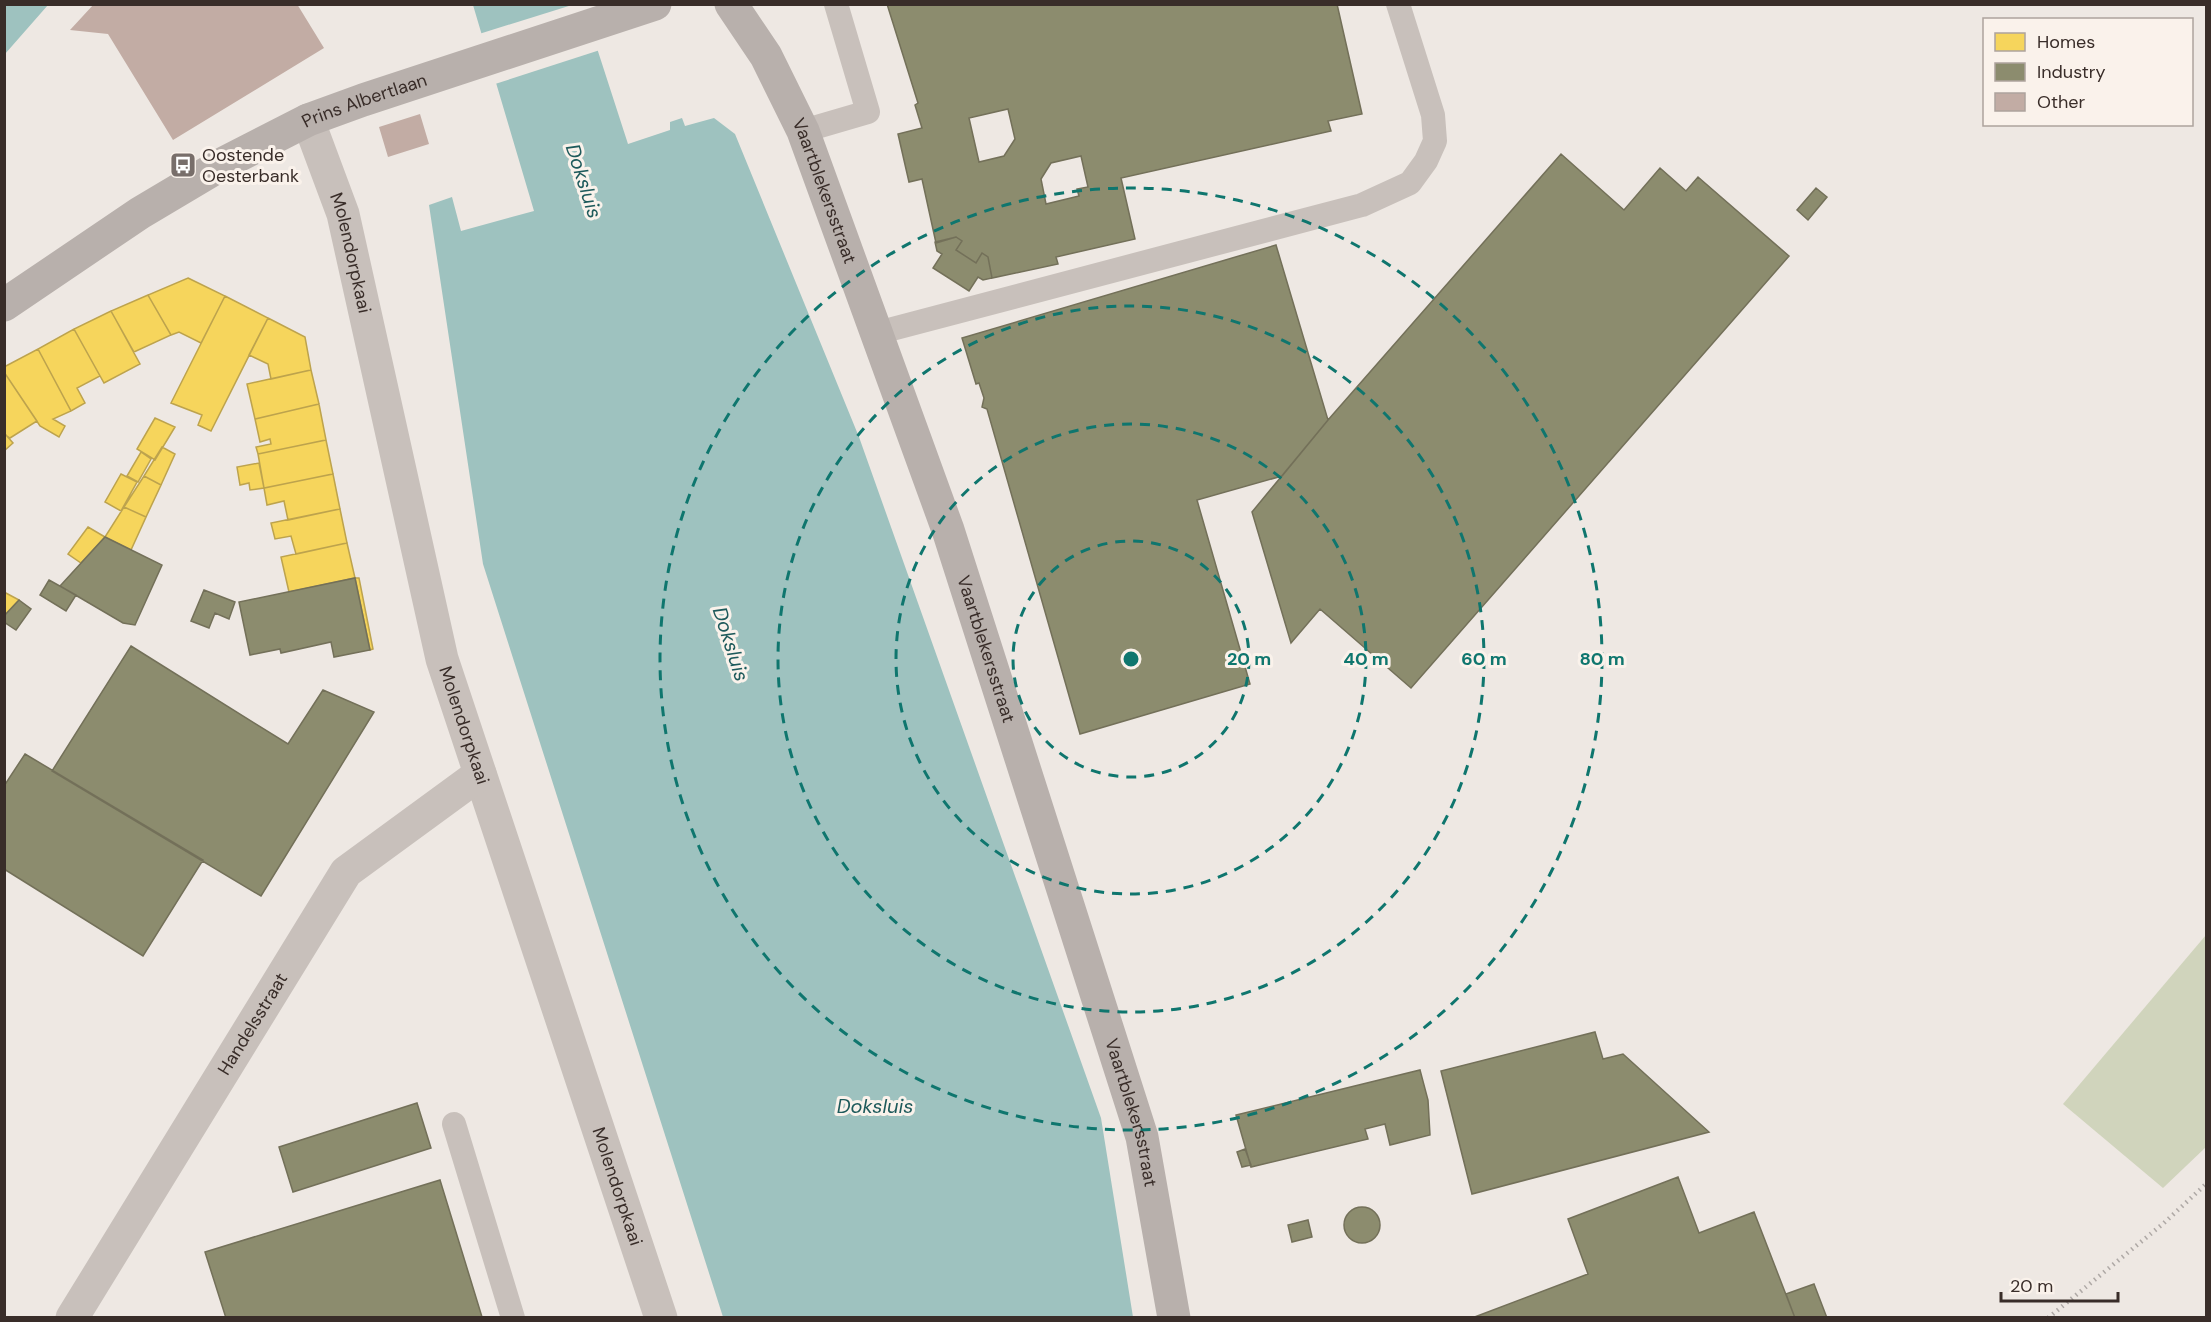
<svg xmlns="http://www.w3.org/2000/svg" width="2211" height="1322" font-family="'DM Sans',sans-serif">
<rect width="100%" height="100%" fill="#eee8e3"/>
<path fill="#d0d4bc" d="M2206,935V1147L2163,1188L2063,1104Z"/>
<path fill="#9ec2bf" d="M5,4L48,5L5,54L4,5Z
M473,5H583L628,144L670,130V122L682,118L685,126L714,118L735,134L859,437L1101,1118L1133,1317H723L483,564L429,205L452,197L461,231L534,211Z"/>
<path fill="#eee8e3" d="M586,4L600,50L495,84L479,34L572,5Z"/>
<path fill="#f6d55c" stroke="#bda34d" stroke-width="1.5" d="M188,278L225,296L201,343L179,332L171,335L148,295Z
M148,295L171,335L134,352L111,311Z
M225,296L268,318L211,431L198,425L202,415L171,403Z
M111,311L140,364L104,383L74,329Z
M268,318L305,337L311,370L271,379L268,364L249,355Z
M74,329L100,376L77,388L85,403L71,411L38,349Z
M38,349L71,411L53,419L65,426L59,437L40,426L4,372V367Z
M311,370L319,404L255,419L247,384Z
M4,372L37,421L10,438L4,434Z
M319,404L326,440L258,454L256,447L271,444L270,439L260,442L255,419Z
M155,418L175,427L155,460L137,449Z
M6,435L13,443L4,451V436Z
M326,440L333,474L264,488L258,454Z
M162,447L175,454L161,485L144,476Z
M141,452L151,459L138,482L127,476Z
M259,463L264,488L250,490L249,483L240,485L237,467Z
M121,474L137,482L121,511L105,502Z
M333,474L340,509L288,520L284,501L267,505L264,488Z
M144,476L161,485L146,517L124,507Z
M124,507L146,517L131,550L105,537Z
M340,509L347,543L296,554L291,536L275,539L271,523Z
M88,527L105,537L81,563L68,554Z
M347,543L355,578L289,592L281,557Z
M355,578H359L373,649L370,650Z
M4,592L19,600L4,616Z"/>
<path fill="#8c8c6e" stroke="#737059" stroke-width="1.5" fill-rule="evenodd" d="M887,4H1337L1362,114L1328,121L1331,131L1121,178L1135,239L1056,257L1058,264L992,278L988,257L982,253L976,263L956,250L962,241L956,237L936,243L922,179L909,182L898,134L922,128L915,105L918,103ZM1008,109L1015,139L1004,156L979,162L969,118ZM1081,156L1088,187L1077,189L1079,196L1046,204L1041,179L1051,163Z
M1561,154L1624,210L1660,168L1686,191L1698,177L1789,256L1411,688L1320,609L1291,643L1252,512L1328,420Z
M1816,188L1827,197L1808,220L1797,210Z
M956,237L962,241L956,250L976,263L982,253L988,257L992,278L983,280L978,277L969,291L933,268L942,254L937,251L935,242Z
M1276,245L1328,420L1282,476L1197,500L1250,684L1080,734L987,409L982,407L984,398L979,383L976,384L962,338Z
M105,537L162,565L135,625L123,623L60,586Z
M355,578L370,650L334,657L331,642L281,653L280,649L250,655L239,602Z
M49,580L76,595L66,611L40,595Z
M204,590L235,602L229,619L215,613L209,628L191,621Z
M19,600L31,609L16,630L4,622V616Z
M131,646L288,744L323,690L374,712L261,896L52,771Z
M25,754L203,860L143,956L4,869V786Z
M1595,1032L1603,1059L1623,1054L1709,1132L1472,1194L1441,1071Z
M1420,1070L1428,1100L1430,1135L1390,1145L1385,1124L1365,1129L1368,1139L1251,1167L1236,1115Z
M417,1103L431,1148L293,1192L279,1147Z
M1245,1149L1251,1165L1242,1167L1237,1152Z
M1678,1177L1699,1233L1754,1212L1795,1318H1472L1588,1274L1568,1219Z
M440,1180L482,1317L226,1318L205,1252Z
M1344 1225a18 18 0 1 1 36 0a18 18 0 1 1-36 0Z
M1308,1220L1312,1237L1292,1242L1288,1225Z
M1814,1284L1827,1318H1795L1786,1294Z"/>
<path fill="#c2aca4" d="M94,4H297L324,48L173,140L108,34L70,30Z
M420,114L429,144L388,157L379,127Z"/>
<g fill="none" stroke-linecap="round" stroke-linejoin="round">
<path stroke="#c8c0bb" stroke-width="24" d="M803,131L868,112L836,4
M877,333L1362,205L1410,183L1426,161L1435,141L1433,115L1398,4
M454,1124L513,1318"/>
<g stroke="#c8c0bb" stroke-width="33">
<path id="s1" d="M308,120L343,214L442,659L661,1318"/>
<path id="s2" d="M72,1318L346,872L480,774"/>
</g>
<g stroke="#b8b0ac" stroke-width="33">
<path id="s3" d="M731,4L766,56L803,131L948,530L1142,1137L1174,1318"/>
<path id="s4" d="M4,305L140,213L224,163L308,120L363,100L655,4"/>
</g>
<path stroke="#afa9a6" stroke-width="4.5" stroke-dasharray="1.5 4.5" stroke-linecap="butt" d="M2048,1318L2164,1223L2206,1184"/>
</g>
<g fill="none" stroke="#0f766e" stroke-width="3" stroke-dasharray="10 8">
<circle cx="1131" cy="659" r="118"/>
<circle cx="1131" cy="659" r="235"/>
<circle cx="1131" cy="659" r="353"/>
<circle cx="1131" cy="659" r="471"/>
</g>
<defs>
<symbol id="bus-square" viewBox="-11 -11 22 22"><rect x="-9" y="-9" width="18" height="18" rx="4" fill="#786e6a" stroke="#faf2eb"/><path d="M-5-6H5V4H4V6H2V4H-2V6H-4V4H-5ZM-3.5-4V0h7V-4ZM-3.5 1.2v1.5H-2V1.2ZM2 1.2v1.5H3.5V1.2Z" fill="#fff"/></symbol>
</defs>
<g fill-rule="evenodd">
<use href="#bus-square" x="168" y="150" width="30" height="30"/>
</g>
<g text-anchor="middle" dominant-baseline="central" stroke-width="6" stroke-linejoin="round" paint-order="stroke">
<g font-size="18" fill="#392d29" stroke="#faf2eb">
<text stroke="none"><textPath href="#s4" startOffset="416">Prins Albertlaan</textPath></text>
<text stroke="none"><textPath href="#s3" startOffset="210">Vaartblekersstraat</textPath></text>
<text stroke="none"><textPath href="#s1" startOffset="140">Molendorpkaai</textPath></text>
<text stroke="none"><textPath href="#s3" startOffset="696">Vaartblekersstraat</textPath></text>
<text stroke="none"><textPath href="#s1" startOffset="626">Molendorpkaai</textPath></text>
<text stroke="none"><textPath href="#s2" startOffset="345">Handelsstraat</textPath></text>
<text stroke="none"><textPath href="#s3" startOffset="1182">Vaartblekersstraat</textPath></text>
<text stroke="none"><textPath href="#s1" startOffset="1112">Molendorpkaai</textPath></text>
</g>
<g font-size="18" fill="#392d29" stroke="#faf2eb" text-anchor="start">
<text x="202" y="155">Oostende<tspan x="202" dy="21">Oesterbank</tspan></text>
</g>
<g font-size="20" font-style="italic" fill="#1e5a5b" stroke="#faf2eb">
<text transform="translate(584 181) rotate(72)">Doksluis</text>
<text transform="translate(731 644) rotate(72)">Doksluis</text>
<text x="875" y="1106">Doksluis</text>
</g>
</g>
<circle cx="1131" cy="659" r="9" fill="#0f766e" stroke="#faf2eb" stroke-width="3"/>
<g font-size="18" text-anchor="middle" font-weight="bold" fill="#0f766e" stroke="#faf2eb" stroke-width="6" stroke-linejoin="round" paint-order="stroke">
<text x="1249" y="665">20 m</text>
<text x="1366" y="665">40 m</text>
<text x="1484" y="665">60 m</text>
<text x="1602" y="665">80 m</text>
</g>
<rect width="2211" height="1322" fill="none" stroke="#392d29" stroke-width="12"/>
<rect x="1983" y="18" width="210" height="108" fill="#faf2eb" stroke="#ada39d" stroke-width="1.5"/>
<rect x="1995" y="33" width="30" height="18" fill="#f6d55c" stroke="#ada39d" stroke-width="1.5"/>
<text x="2037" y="48" font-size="18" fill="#392d29">Homes</text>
<rect x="1995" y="63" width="30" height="18" fill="#8c8c6e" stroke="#ada39d" stroke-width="1.5"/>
<text x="2037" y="78" font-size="18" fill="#392d29">Industry</text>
<rect x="1995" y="93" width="30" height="18" fill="#c2aca4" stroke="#ada39d" stroke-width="1.5"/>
<text x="2037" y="108" font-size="18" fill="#392d29">Other</text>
<path d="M2001 1292v9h117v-9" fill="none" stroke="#392d29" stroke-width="3"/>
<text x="2010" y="1292" font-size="18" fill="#392d29" stroke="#faf2eb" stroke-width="4.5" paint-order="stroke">20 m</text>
</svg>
